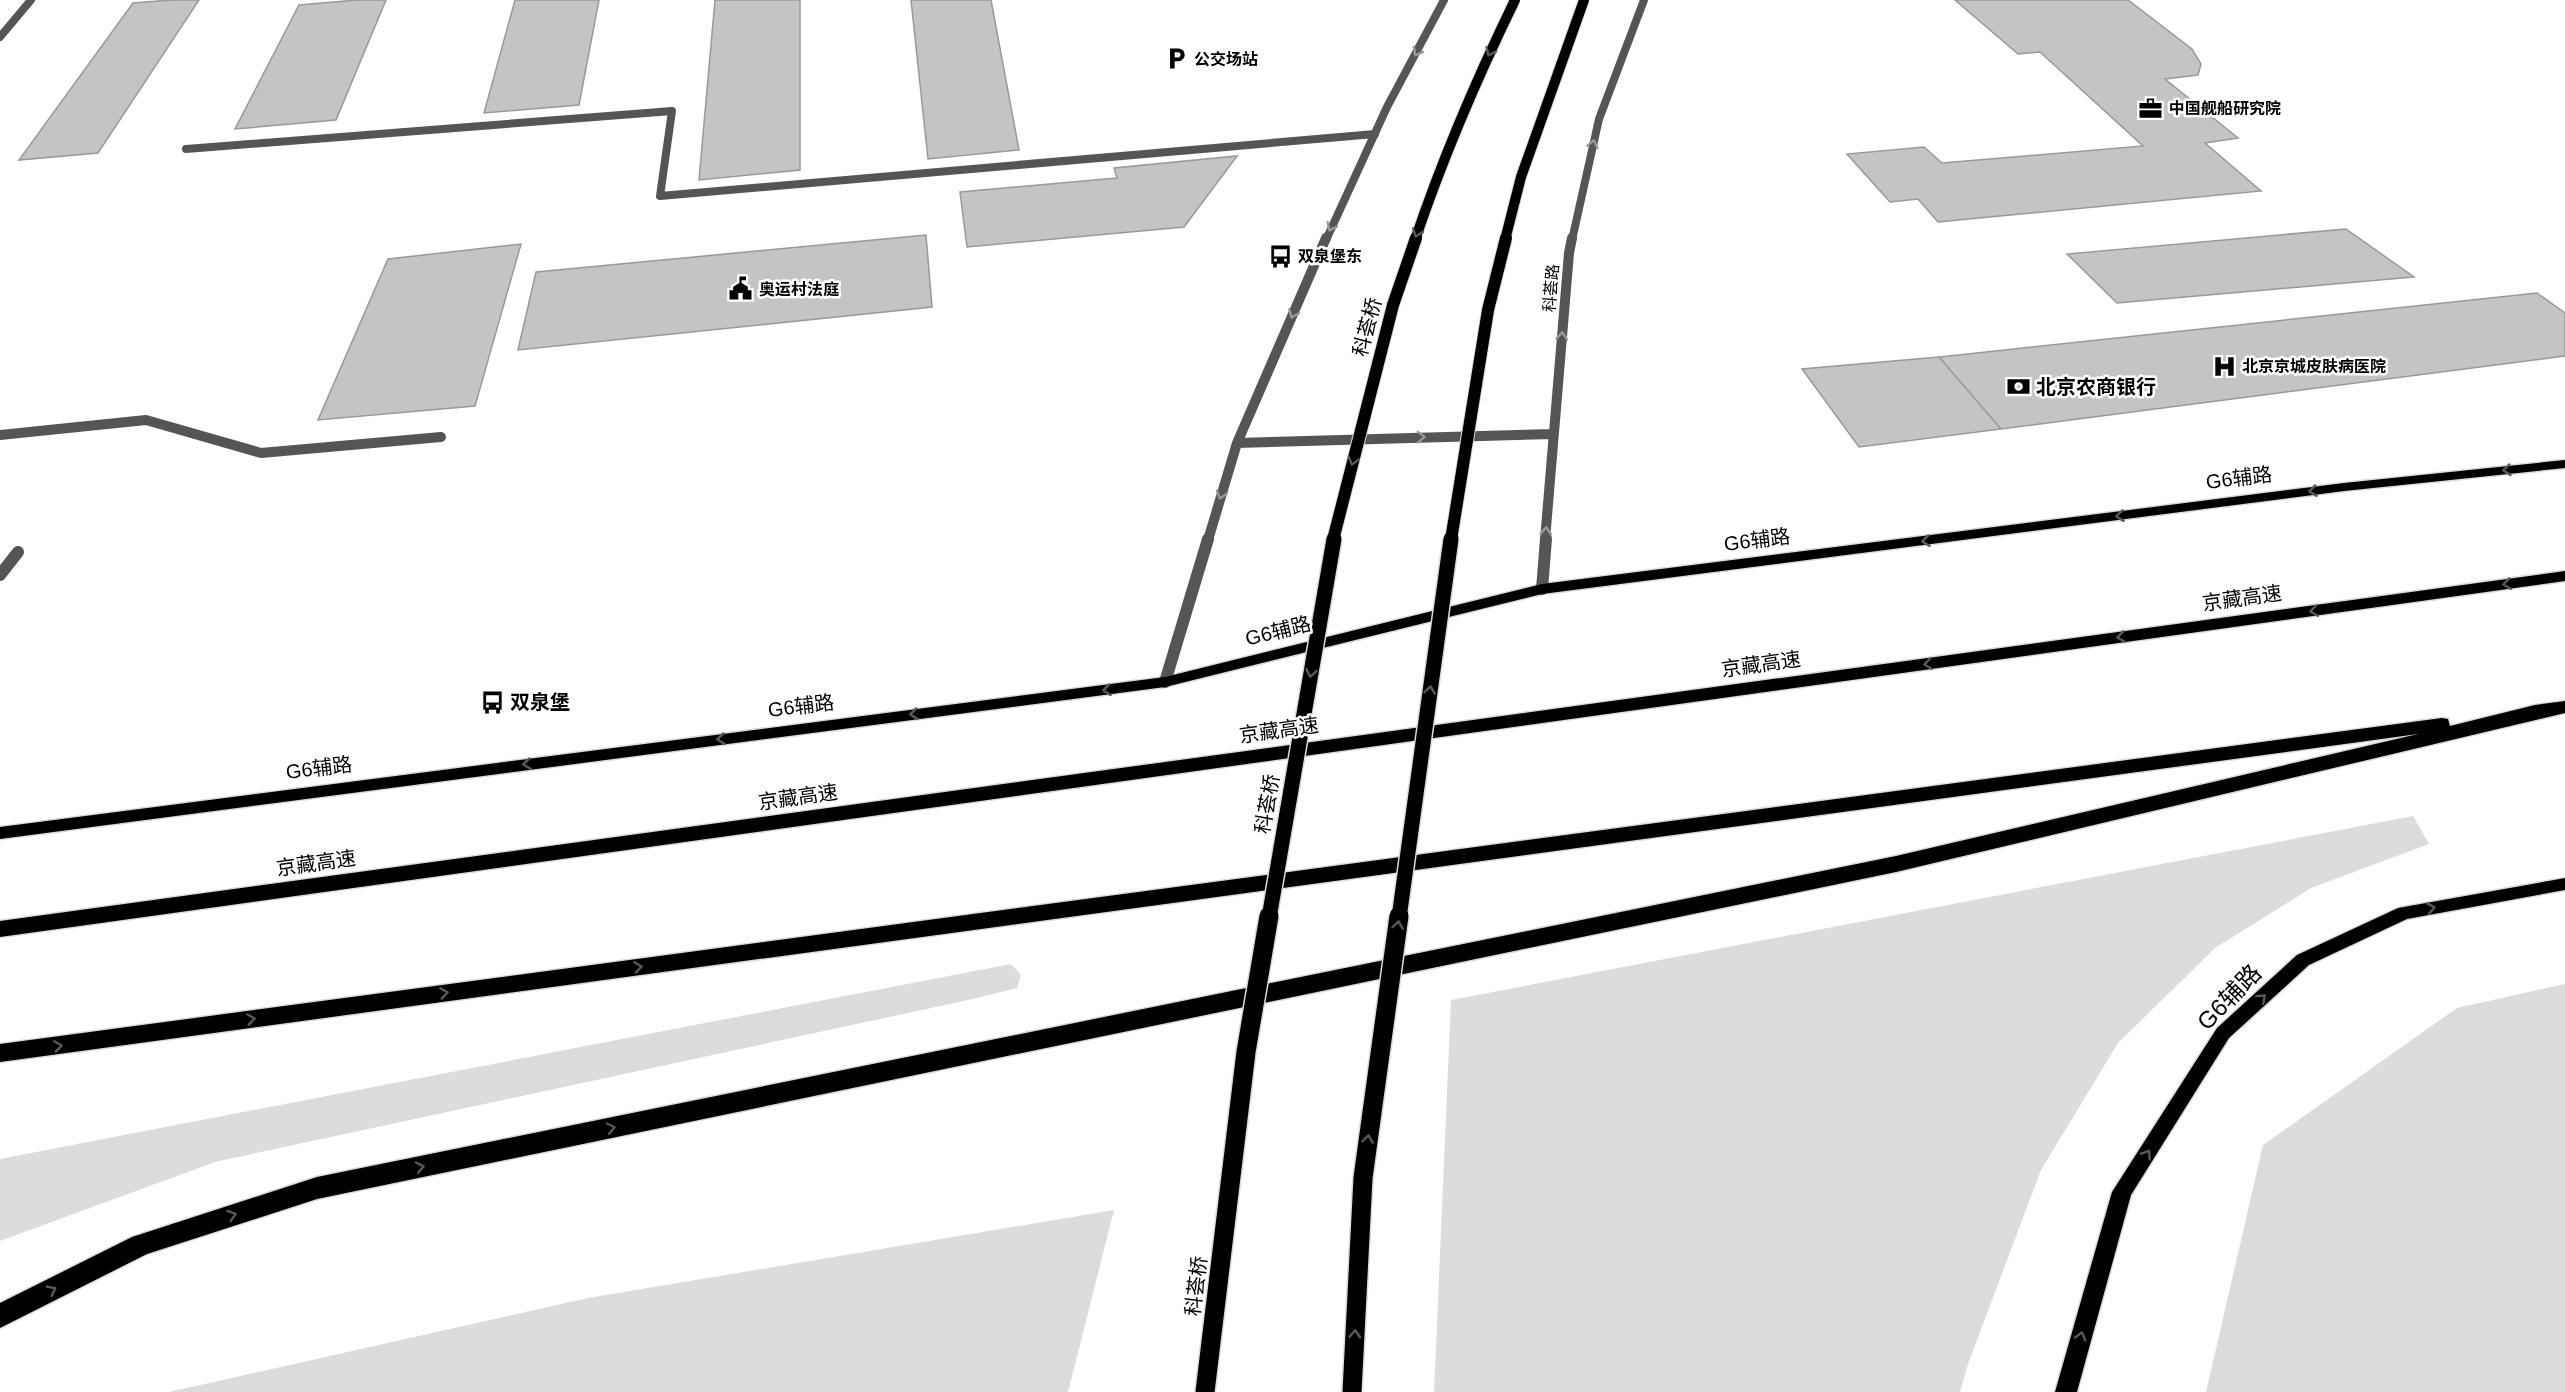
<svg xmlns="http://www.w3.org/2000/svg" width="2565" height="1392" font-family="Helvetica,'Noto Sans SC',sans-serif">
<rect width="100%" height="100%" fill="#fff"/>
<path fill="#dcdcdc" d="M2413,816L2429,844L2311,888L2215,948L2118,1043L2041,1170L1968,1364L1960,1392H1434L1451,1000Z
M1011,964L1021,975L1017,988L973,999L215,1162L0,1241V1159Z
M2565,984V1392H2206L2263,1145L2457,1008Z
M1114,1210L1068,1392H169L588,1298Z"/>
<path fill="#c4c4c4" stroke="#999" stroke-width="1.5" d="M171,0H199L98,153L19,160L133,3Z
M357,0H386L336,120L235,129L299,5Z
M515,0H599L579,105L484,113Z
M715,0H800V170L699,180Z
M911,0H991L1019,150L928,159Z
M1955,0H2128L2192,49L2201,64L2198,75L2165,79L2238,138L2205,143L2261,191L1938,222L1918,199L1890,202L1847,154L1924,147L1942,163L2143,146L2040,52L2018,54Z
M1237,156L1184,227L967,247L960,192L1117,178L1114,168Z
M2346,229L2414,277L2117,303L2067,254Z
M926,235L932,307L518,350L536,272Z
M521,244L475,406L318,420L388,259Z
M2537,293L2565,313V356L2001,429L1939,357Z
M1939,357L2001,429L1859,447L1802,369Z"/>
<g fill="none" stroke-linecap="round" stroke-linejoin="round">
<defs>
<path id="primary" d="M2565,460V468L2344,491L1542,594L1165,687L0,839V827L1165,677L1542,584L2344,483Z
M2565,878V890L2407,919L2309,965L2229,1038L2131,1195L2077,1392H2055L2112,1192L2217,1028L2297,955L2398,908Z"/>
<path id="motorway" d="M2565,571V581L0,937V921Z
M2565,701V713L1896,872L317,1199L147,1254L0,1328V1303L132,1237L317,1177L1896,856L2418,734L0,1062V1044L2442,718L2448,719L2450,726L2535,705Z"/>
</defs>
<use href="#primary" stroke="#dbdbdb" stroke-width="3"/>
<use href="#motorway" stroke="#dbdbdb" stroke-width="3"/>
<path stroke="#555" stroke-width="12" d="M0,575L18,552"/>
<path stroke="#555" stroke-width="8" d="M0,37L31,0
M186,149L672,111L660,196L1375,134"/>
<path stroke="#555" stroke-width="10" d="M0,435L146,420L261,453L441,437"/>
<path stroke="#555" stroke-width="8" d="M1326,240L1387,107L1444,0
M1572,240L1599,119L1644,0"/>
<path stroke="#555" stroke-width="10" d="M1237,443L1553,434
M1208,540L1237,443L1326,238
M1545,540L1569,253L1572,238"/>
<path stroke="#555" stroke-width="12" d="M1542,589L1546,539
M1165,682L1208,539"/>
<use href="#primary" fill="#000" fill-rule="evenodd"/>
<use href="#motorway" fill="#000" fill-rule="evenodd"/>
<defs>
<path id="primary-bridge-far3" d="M1415,240C1443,157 1477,78 1515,0
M1505,240L1521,177L1584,0"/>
<path id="primary-bridge-far2" d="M1333,540L1393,305L1416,238
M1451,540L1488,310L1506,238"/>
<path id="primary-bridge-far1" d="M1269,918L1334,539
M1399,918L1451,539"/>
<path id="primary-bridge" d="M1205,1392L1246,1052L1269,916
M1352,1392L1363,1178L1399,916"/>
</defs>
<use href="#primary-bridge-far3" stroke="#dbdbdb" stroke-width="12" stroke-linecap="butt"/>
<use href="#primary-bridge-far2" stroke="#dbdbdb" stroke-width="14" stroke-linecap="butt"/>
<use href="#primary-bridge-far1" stroke="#dbdbdb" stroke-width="18" stroke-linecap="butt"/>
<use href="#primary-bridge" stroke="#dbdbdb" stroke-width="22" stroke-linecap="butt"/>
<use href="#primary-bridge-far3" stroke="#000" stroke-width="10"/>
<use href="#primary-bridge-far2" stroke="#000" stroke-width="12"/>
<use href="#primary-bridge-far1" stroke="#000" stroke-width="15"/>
<use href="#primary-bridge" stroke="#000" stroke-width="19"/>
</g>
<defs><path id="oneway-chevron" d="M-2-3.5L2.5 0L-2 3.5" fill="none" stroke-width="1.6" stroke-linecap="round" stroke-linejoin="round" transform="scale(1.5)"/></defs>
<g stroke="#999">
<use href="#oneway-chevron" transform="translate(1417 52) rotate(118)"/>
<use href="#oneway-chevron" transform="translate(1593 144) rotate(-78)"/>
<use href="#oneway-chevron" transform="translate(1331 227) rotate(115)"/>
<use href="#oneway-chevron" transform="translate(1293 314) rotate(113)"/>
<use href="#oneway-chevron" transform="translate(1562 336) rotate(-85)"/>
<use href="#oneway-chevron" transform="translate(1421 437) rotate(-2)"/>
<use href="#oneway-chevron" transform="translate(1221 495) rotate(107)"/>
<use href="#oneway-chevron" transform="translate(1546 531) rotate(-86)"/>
</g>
<g stroke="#595959">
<use href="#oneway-chevron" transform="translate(1490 52) rotate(116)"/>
<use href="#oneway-chevron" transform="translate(1417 233) rotate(109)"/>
<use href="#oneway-chevron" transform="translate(1353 461) rotate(104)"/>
<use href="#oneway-chevron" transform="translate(2507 470) rotate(174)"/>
<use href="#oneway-chevron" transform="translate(2313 491) rotate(173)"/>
<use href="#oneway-chevron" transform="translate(2120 516) rotate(173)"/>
<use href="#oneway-chevron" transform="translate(1926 541) rotate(173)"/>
<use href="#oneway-chevron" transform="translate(2507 584) rotate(172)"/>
<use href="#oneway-chevron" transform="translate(2314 611) rotate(172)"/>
<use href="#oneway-chevron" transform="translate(2121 637) rotate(172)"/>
<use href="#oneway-chevron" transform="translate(1928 664) rotate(172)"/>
<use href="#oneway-chevron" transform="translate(1311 673) rotate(100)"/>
<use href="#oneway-chevron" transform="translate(1107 690) rotate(173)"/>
<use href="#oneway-chevron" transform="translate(1430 690) rotate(-82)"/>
<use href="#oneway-chevron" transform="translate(914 714) rotate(173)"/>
<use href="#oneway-chevron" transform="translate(721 739) rotate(173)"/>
<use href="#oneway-chevron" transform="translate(527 764) rotate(173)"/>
<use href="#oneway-chevron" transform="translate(2431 908) rotate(-10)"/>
<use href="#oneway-chevron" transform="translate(1398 925) rotate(-82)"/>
<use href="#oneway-chevron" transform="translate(638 967) rotate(-8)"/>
<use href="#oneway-chevron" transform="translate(444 993) rotate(-8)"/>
<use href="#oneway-chevron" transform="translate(2262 998) rotate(-42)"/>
<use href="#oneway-chevron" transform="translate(251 1019) rotate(-8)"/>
<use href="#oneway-chevron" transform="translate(58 1046) rotate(-8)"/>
<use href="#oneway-chevron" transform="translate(611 1128) rotate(-12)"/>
<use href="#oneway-chevron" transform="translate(1368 1139) rotate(-82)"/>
<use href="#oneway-chevron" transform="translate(2147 1154) rotate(-57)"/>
<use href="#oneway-chevron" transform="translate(420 1167) rotate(-12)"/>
<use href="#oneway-chevron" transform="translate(232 1215) rotate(-18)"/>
<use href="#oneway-chevron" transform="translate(52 1290) rotate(-27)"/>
<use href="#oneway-chevron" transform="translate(1355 1334) rotate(-87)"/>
<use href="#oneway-chevron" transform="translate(2081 1336) rotate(-74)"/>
</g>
<defs>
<symbol id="parking-bare" viewBox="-9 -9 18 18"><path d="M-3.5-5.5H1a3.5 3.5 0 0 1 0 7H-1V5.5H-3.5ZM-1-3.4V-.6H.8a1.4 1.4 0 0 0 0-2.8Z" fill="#000" stroke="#fff" stroke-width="2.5" paint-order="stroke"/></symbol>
<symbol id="office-bare" viewBox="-9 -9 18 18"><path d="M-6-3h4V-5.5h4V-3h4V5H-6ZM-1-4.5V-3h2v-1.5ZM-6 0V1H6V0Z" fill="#000" stroke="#fff" stroke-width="2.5" paint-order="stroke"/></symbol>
<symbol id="bus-bare" viewBox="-9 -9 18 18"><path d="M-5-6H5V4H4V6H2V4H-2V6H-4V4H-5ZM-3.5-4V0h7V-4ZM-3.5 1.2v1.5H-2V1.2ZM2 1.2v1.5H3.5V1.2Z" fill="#000" stroke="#fff" stroke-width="2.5" paint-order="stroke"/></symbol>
<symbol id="civic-bare" viewBox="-9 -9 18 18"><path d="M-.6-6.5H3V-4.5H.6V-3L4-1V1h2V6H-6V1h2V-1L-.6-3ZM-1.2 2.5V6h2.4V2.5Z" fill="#000" stroke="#fff" stroke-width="2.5" paint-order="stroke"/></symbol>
<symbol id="hospital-bare" viewBox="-9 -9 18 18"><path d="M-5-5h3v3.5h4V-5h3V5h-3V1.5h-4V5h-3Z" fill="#000" stroke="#fff" stroke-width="2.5" paint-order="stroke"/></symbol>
<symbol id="bank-bare" viewBox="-9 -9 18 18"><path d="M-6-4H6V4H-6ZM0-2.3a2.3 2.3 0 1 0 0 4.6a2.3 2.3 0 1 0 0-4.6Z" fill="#000" stroke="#fff" stroke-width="2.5" paint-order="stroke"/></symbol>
</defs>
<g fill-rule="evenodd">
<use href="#parking-bare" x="1160" y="42" width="33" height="33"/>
<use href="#office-bare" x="2134" y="92" width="33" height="33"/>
<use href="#bus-bare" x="1264" y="240" width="33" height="33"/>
<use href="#civic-bare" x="724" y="272" width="33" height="33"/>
<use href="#hospital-bare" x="2208" y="350" width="33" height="33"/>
<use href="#bank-bare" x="2002" y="370" width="33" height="33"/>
<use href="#bus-bare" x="476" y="686" width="33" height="33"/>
</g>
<g text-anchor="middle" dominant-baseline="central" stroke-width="5" stroke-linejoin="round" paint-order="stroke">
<g font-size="16" font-weight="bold" fill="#000" stroke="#fff" text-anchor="start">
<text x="1194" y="59">公交场站</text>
<text x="2169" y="108">中国舰船研究院</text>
<text x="1298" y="256">双泉堡东</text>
<text x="759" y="289">奥运村法庭</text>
<text x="2242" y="366">北京京城皮肤病医院</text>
</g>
<g font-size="16" fill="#000" stroke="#fff">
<text transform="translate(1551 288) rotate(-85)">科荟路</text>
</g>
<g font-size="20" fill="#000" stroke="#fff">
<text transform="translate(1367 327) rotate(-75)">科荟桥</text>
<text transform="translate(2239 478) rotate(-7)">G6辅路</text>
<text transform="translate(1757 540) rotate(-7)">G6辅路</text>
<text transform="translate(2242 598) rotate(-8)">京藏高速</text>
<text transform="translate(1278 631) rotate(-14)">G6辅路</text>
<text transform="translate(1761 664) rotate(-8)">京藏高速</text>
<text transform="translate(801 706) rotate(-7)">G6辅路</text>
<text transform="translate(1279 730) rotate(-8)">京藏高速</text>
<text transform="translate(319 768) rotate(-7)">G6辅路</text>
<text transform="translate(798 797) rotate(-8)">京藏高速</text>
<text transform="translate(1267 804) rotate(-80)">科荟桥</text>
<text transform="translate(316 863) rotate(-8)">京藏高速</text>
<text transform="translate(1196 1286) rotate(-83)">科荟桥</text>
</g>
<g font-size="20" font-weight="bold" fill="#000" stroke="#fff" text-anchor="start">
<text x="2036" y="387">北京农商银行</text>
<text x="510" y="702">双泉堡</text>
</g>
<g font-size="24" fill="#000" stroke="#fff">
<text transform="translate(2229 997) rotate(-46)">G6辅路</text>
</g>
</g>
</svg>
